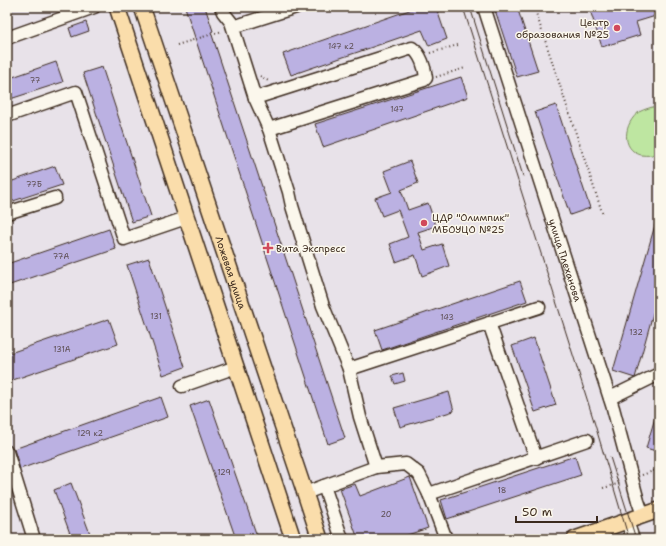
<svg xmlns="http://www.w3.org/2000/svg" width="666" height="546" font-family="'Shantell Sans',sans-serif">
<rect width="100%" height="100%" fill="#e8e2e9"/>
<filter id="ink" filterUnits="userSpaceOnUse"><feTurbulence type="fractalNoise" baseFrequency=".025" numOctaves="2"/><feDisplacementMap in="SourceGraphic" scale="8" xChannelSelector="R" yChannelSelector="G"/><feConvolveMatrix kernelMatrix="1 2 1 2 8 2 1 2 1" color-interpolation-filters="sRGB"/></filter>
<g filter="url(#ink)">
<path fill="#bee6a1" stroke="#7c8860" d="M659,105V154C653,155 647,156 641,155C620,149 624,123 639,112C644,109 653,107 659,105Z"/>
<path fill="#bbb1e2" stroke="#3b2a1e" d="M185,7H205L213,31L211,32L345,438L328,444Z
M418,7H436L447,39L429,46L422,30L291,75L283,54Z
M494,7H517L538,71L517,77Z
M589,7H659V15L636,22L640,35L602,47Z
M86,22L89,31L72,37L69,28Z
M56,62L63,82L7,100V79Z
M102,67L151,216L132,222L83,73Z
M461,77L468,97L323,147L315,124Z
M556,105L590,208L570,215L535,112Z
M410,161L418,183L401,190L408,210L428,203L436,226L418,232L424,250L442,244L449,266L422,276L415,255L396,262L390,244L408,237L398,210L382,216L375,198L392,192L384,171Z
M55,166L62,185L7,203V183Z
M657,218H659V292L635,378L613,371Z
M109,229L116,249L7,286V264Z
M149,258L185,367L163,375L127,265Z
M520,281L527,301L382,350L375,330Z
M109,319L118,344L7,382V354Z
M534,338L556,405L535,412L512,346Z
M403,373L405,381L395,384L392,376Z
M449,392L454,411L400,427L394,408Z
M161,397L168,417L20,469L14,449Z
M209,399L258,539H236L190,406Z
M657,411L659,412V452L646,448Z
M575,456L581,475L447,519L441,500Z
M410,477L428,528L396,539H358L340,489L355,484L360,496Z
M71,483L92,539H72L54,490Z"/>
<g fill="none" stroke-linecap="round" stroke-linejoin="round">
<defs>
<g id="minor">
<path d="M221,7L223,12L231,22L255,98L269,129L289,192L292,206L323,306L349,369L360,417L376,467"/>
<path id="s1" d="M484,7L613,408L638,501L643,515"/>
<path d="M233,27L296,7"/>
<path d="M7,38L94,7"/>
<path d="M255,98L412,48C421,54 425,68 426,78L424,80L269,129"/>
<path d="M7,116L76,92L124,239L186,218"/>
<path d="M7,213L55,198"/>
<path d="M489,323L536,458"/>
<path d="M349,369L539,307"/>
<path d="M182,386L236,367"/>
<path d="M610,398L659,374"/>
<path d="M7,452L34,539"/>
<path d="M324,486L342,539"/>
<path d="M305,493L376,467L406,464L419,474L429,494L446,539"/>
<path d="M429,494L587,440"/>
<path d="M627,521L633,539"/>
</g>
<g id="major">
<path d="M117,7L293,539"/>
<path id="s2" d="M142,7L305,493L320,539"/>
<path d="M575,539L659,510"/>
</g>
</defs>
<use href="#minor" stroke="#3b2a1e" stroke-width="15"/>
<use href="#major" stroke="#3b2a1e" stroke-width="18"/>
<path stroke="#3b2a1e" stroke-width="2" stroke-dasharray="1 3" stroke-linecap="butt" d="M534,7L603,215
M177,45L222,31
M430,53L458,45
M260,76L270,82
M436,77L465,68
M642,475L659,469
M603,488L621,483"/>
<use href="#minor" stroke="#fbf7ec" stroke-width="12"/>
<use href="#major" stroke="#faddab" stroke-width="15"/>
<path stroke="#3b2a1e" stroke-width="1" d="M463,7L593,418L629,539
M470,7L523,176
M610,457L636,539"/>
</g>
</g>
<g fill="#d1495b" stroke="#fbf7ec" stroke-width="1.5">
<circle cx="617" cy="28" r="4"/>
<circle cx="424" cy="223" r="4"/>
<path d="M266 242h4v4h4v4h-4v4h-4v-4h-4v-4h4z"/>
</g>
<g text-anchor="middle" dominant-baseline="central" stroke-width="3" stroke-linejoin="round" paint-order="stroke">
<g font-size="8" fill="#5b4c4f">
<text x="341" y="46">147 к2</text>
<text x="35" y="80">77</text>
<text x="397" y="109">147</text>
<text x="34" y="184">77Б</text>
<text x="61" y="256">77А</text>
<text x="156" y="316">131</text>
<text x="447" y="317">143</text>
<text x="636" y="332">132</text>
<text x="62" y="349">131А</text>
<text x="90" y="433">129 к2</text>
<text x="224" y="472">129</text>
<text x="502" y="490">18</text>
<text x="386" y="514">20</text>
</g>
<g font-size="10" fill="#3b2a1e" stroke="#fbf7ec" text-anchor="start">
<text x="609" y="22" text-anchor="end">Центр<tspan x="609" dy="12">образования №25</tspan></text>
<text x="432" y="217">ЦДР "Олимпик"<tspan x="432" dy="12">МБОУЦО №25</tspan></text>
<text x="276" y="248">Вита Экспресс</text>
</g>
<g font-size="10" fill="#3b2a1e" stroke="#fbf7ec">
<text stroke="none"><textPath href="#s1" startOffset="266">улица Плеханова</textPath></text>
<text stroke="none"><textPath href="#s2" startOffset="280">Ложевая улица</textPath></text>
</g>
</g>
<rect width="666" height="546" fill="none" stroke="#fbf7ec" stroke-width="24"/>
<rect x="12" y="12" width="642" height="522" fill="none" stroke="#3b2a1e" stroke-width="1.5" filter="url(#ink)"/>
<path d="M516 516v6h81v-6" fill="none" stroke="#3b2a1e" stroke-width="2"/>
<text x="522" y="516" font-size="12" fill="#3b2a1e" stroke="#fbf7ec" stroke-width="3" paint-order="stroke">50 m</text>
</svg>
